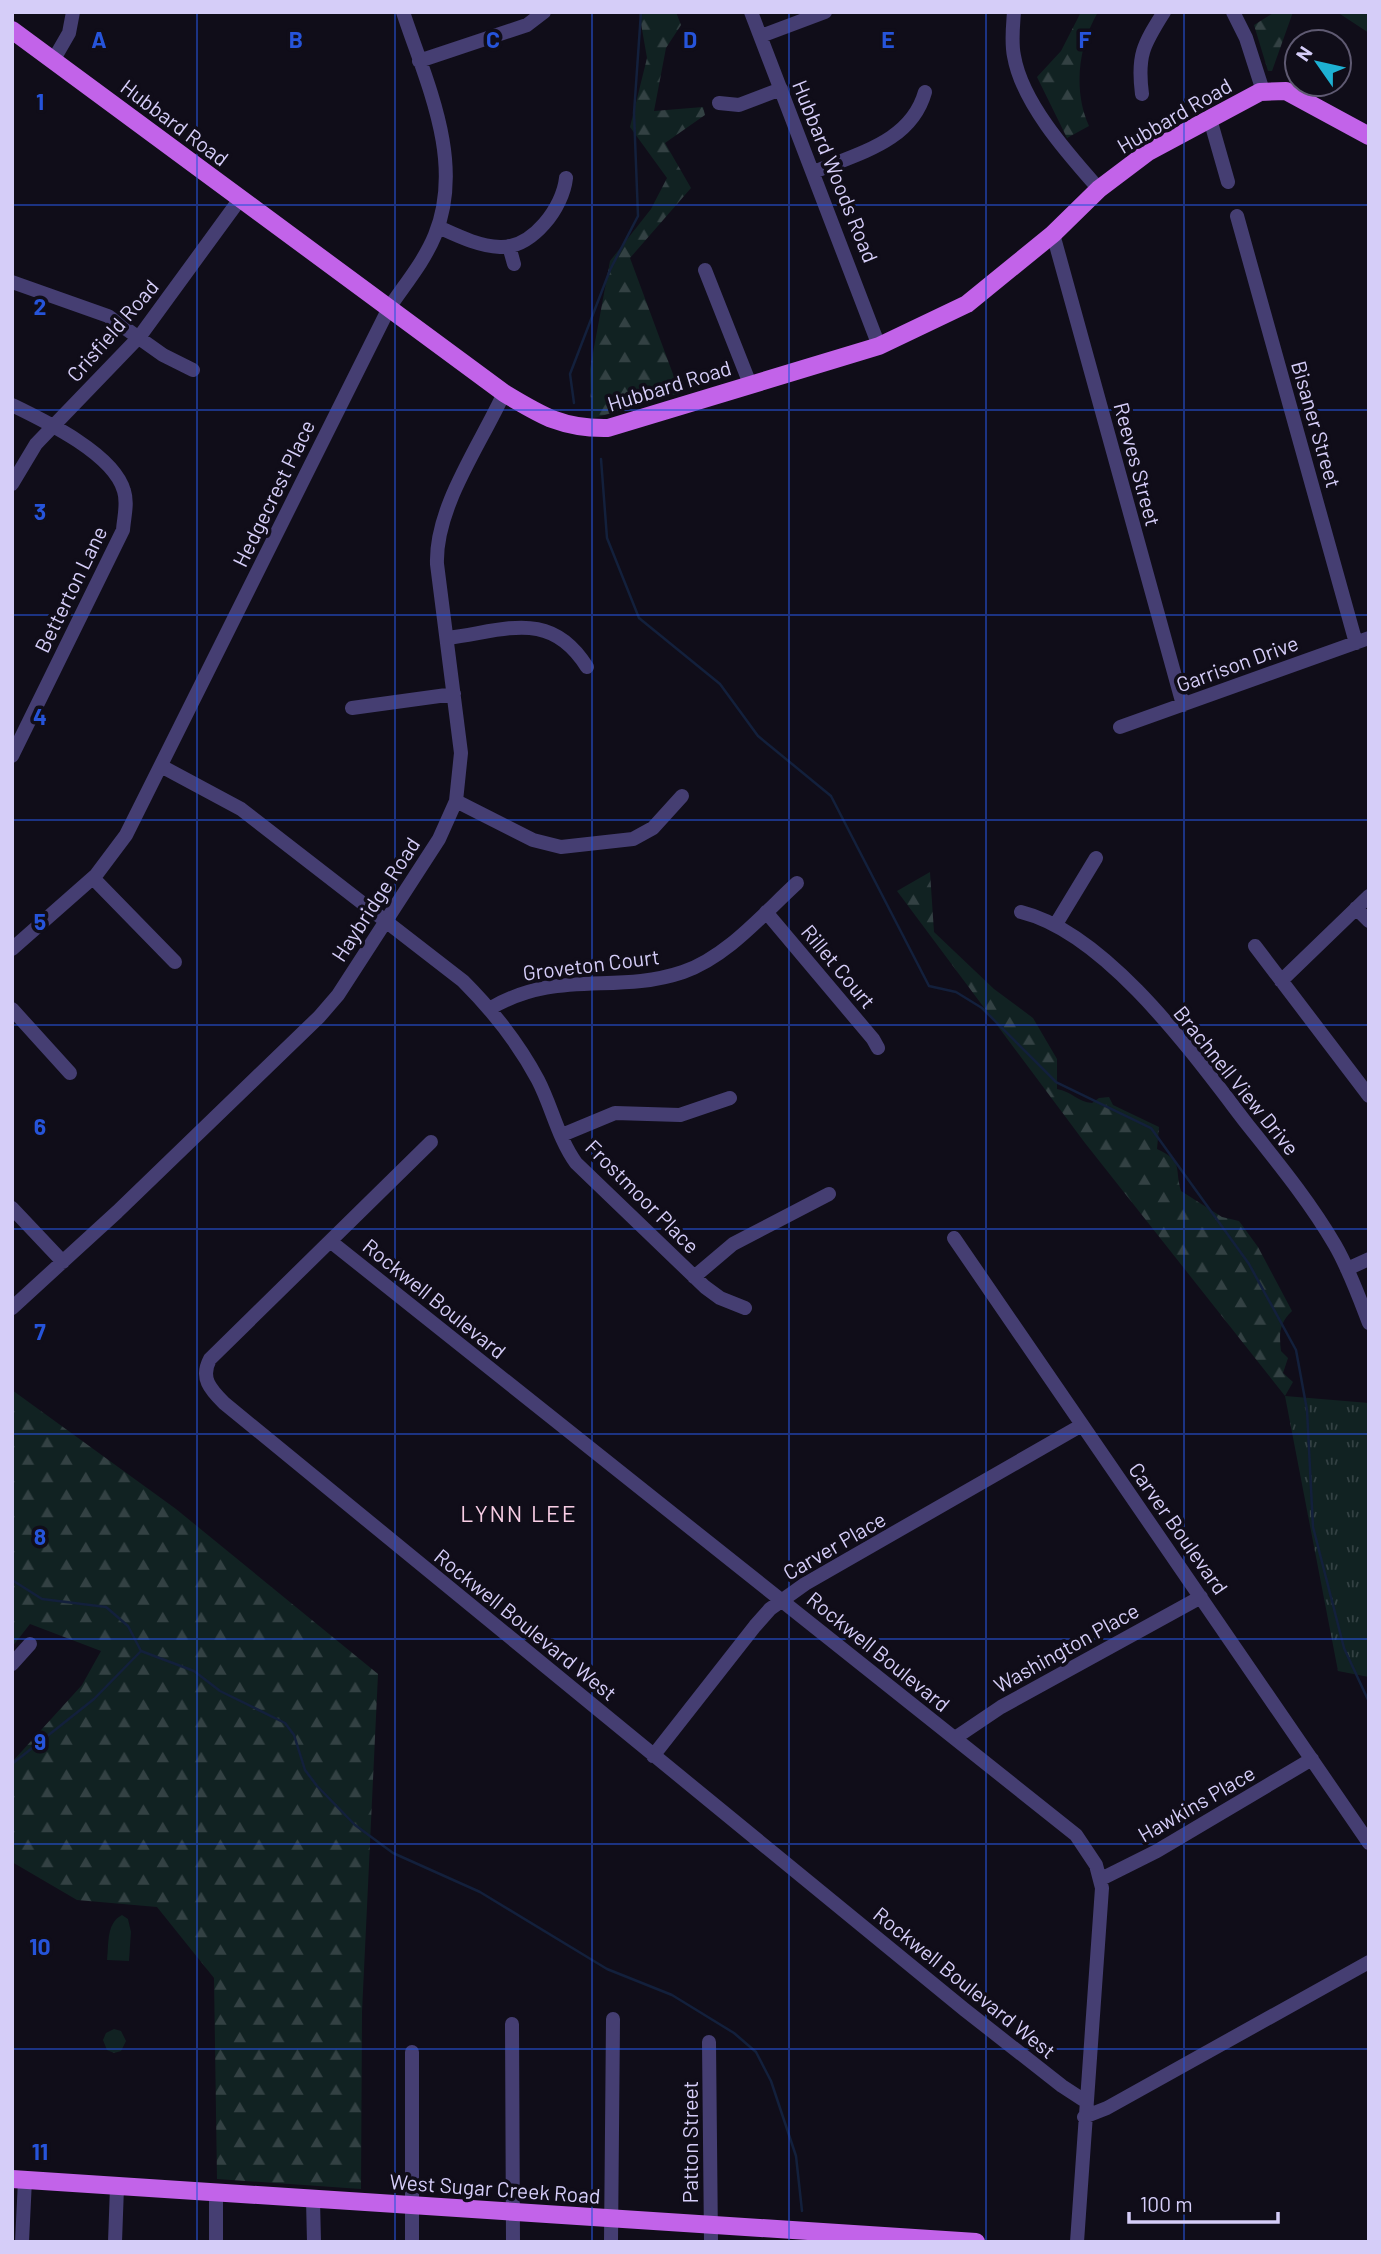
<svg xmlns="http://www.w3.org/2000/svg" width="1381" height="2254" font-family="Barlow,sans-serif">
<defs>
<pattern id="grass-tufts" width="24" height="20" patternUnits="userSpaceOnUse" patternTransform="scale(1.75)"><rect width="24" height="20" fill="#122"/><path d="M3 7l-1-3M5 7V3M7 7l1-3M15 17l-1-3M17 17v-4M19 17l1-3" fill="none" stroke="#334143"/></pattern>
<pattern id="forest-firs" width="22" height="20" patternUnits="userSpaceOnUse" patternTransform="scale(1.75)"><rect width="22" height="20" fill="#122"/><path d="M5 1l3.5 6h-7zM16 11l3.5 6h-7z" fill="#334143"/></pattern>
</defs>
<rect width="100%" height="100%" fill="#100d19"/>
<path fill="url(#grass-tufts)" d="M1285,1396L1369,1403V1677L1338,1671Z
M114,2029L121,2031L126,2041L121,2051L114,2053L107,2050L103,2040L106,2033Z"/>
<path fill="url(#forest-firs)" d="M639,12H676L681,25L666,48L654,111L703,107L705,115L665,143L691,188L630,258L680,393L591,419L590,369L610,261L651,209L667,178L630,127L647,58Z
M1081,12H1098C1078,46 1073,91 1089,126L1067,138L1037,77L1061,51Z
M1275,12H1293L1272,71H1268L1254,25Z
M1337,12H1369V33Z
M930,872L934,932L994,989L1033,1018L1057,1059V1089C1071,1091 1078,1102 1092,1103L1099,1098L1109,1097L1113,1105L1159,1127L1157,1149C1184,1162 1174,1166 1181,1191L1222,1217L1239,1221L1258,1247L1292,1311C1279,1323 1279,1335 1281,1351L1288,1358L1283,1373L1293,1382L1285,1396L1085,1143L897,891Z
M12,1390L176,1509L378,1674L362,2012L361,2189L217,2179L214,1978L157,1907L77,1900L12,1862V1762L82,1685L101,1651L30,1624L12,1647Z"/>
<path fill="#122" d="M122,1915L128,1919L131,1932L129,1961L107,1960C109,1944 106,1923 122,1915Z"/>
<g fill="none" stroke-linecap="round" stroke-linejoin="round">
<path stroke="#13203c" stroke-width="2.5" d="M574,403L570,374L610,270L638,216L634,113L641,12
M601,459L607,538L639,618L720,684L758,736L831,796L929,986L956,992L982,1008L1056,1082L1151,1128L1249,1264L1296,1350L1307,1410L1313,1527L1344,1648L1369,1702
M12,1580L42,1599L106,1607L128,1626L141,1651L194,1671L220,1691L285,1723L294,1735L305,1770L317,1786L355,1825L393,1853L480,1892L607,1969L672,1995L734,2033L756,2052L771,2081L796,2156L802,2211
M12,1764L94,1699L141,1651"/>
<path stroke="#453e72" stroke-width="14" d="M751,12L879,346
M1014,12C1013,26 1011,42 1014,56C1022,103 1068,154 1099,189
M1233,12L1246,38L1263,91
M761,36L825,12
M54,59L69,33L73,12
M419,61L527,25L544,12
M1142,94C1137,56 1143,45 1164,12
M719,103L739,105L781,89
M1210,119L1228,182
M814,172C858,153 911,142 925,92
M1237,216L1356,643
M438,227C458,236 478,246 500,247C533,248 563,207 566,178
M1053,234L1183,705
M509,246L514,264
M705,270L750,384
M12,282L108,316L163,355L193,370
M12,405C45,421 114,454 124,491C128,503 124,517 123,530L12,756
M12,484L36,444L140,336L240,199
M447,638C505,631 550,608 587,667
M352,708L454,694
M1120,727L1369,638
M161,766L241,809L463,981C491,1009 519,1044 538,1080C552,1107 558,1138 576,1163L705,1287L720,1298L745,1308
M456,801L533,840L561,847L633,839L653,828L682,796
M93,878L175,962
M1356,908L1369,921
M766,912L873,1039L878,1048
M1021,912C1107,933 1194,1055 1247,1124C1278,1163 1310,1202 1335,1245C1349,1269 1359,1297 1369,1323
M1056,924L1096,858
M1255,946L1369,1096
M12,949L96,875L126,835L389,308C405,284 424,262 435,235C465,161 426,82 403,12
M1281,981L1369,896
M12,1009L70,1073
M489,1009C558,968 615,995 683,972C727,957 763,914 797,883
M562,1135L615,1113L680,1115L730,1098
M431,1142L210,1359C200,1378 210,1389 224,1403L965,2010L1062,2086L1085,2101
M12,1208L63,1262
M954,1238L1369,1843
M330,1241L1076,1835L1096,1865L1102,1888L1077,2242
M1347,1269L1369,1259
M694,1277L733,1244L829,1194
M12,1308L117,1212L319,1017L338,995L439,839L456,801L461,753L437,564C435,507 481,444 504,393
M12,1664L30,1644
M955,1738L1001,1707L1201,1597
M653,1756L755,1626L770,1609L805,1584L1082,1425
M1101,1879L1157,1851L1312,1759
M512,2024L513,2242
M709,2042L711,2242
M412,2052V2242
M1084,2117L1107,2108L1369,1962
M216,2194V2242
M313,2200L314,2242
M22,2242L25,2180
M115,2242L117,2187
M611,2242L613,2019"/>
<path stroke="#c263e9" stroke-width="18" d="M12,30L504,393C542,416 563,429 608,428L879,346L967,304L1053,234L1099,189L1148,152L1260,92L1286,91L1369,136
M12,2179L976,2242"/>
</g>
<path fill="none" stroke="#2654da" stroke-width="2" stroke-opacity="0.55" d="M197,12V2242M395,12V2242M592,12V2242M789,12V2242M986,12V2242M1184,12V2242M12,205H1369M12,410H1369M12,615H1369M12,820H1369M12,1025H1369M12,1229H1369M12,1434H1369M12,1639H1369M12,1844H1369M12,2049H1369"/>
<g text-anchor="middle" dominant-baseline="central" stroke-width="7" stroke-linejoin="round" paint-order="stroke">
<g font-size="21" fill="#d5cdf8" stroke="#100d19">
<text transform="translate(1174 115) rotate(-30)">Hubbard Road</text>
<text transform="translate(175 122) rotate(37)">Hubbard Road</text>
<text transform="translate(836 171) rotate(68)">Hubbard Woods Road</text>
<text transform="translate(112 330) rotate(-49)">Crisfield Road</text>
<text transform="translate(669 385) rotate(-17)">Hubbard Road</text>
<text transform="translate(1317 424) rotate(74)">Bisaner Street</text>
<text transform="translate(1138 464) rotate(75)">Reeves Street</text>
<text transform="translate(273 493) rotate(-64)">Hedgecrest Place</text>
<text transform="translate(70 589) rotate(-64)">Betterton Lane</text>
<text transform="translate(1237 663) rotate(-20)">Garrison Drive</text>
<text transform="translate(375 899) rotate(-57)">Haybridge Road</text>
<text transform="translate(591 964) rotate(-7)">Groveton Court</text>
<text transform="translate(839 966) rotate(50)">Rillet Court</text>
<text transform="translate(1237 1080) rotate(51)">Brachnell View Drive</text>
<text transform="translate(643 1196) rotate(45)">Frostmoor Place</text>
<text transform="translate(435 1298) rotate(39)">Rockwell Boulevard</text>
<text transform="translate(1179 1528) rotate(55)">Carver Boulevard</text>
<text transform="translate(834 1545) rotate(-30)">Carver Place</text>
<text transform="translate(526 1624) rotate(39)">Rockwell Boulevard West</text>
<text transform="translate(1066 1647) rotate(-29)">Washington Place</text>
<text transform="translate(879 1651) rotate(39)">Rockwell Boulevard</text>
<text transform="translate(1196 1803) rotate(-30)">Hawkins Place</text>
<text transform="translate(965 1982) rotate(39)">Rockwell Boulevard West</text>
<text transform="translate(689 2142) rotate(-90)">Patton Street</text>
<text transform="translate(495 2188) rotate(4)">West Sugar Creek Road</text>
</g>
<g font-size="23" letter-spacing="2" fill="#f8cee5" stroke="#100d19">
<text x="519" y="1513">LYNN LEE</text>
</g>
</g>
<g font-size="23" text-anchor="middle" font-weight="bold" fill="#2654da" stroke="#100d19" stroke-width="7" stroke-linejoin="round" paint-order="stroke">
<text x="99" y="48">A</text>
<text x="296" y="48">B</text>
<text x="493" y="48">C</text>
<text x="690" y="48">D</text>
<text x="888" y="48">E</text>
<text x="1085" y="48">F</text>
<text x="40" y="110">1</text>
<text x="40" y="315">2</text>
<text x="40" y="520">3</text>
<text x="40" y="725">4</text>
<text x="40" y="930">5</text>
<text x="40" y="1135">6</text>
<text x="40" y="1340">7</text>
<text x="40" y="1545">8</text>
<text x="40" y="1750">9</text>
<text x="40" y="1955">10</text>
<text x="40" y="2160">11</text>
</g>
<rect width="1381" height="2254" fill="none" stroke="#d5cdf8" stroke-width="28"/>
<g transform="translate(1318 63) rotate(304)"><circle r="33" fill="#100d19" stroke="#5f5a72" stroke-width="2"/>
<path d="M0-5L12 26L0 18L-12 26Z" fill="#1eb1d3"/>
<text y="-10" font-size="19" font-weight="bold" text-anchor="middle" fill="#d5cdf8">N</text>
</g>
<path d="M1129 2212v10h149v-10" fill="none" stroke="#d5cdf8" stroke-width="3.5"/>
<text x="1140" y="2212" font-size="21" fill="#d5cdf8" stroke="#100d19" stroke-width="5" paint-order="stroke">100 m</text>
</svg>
